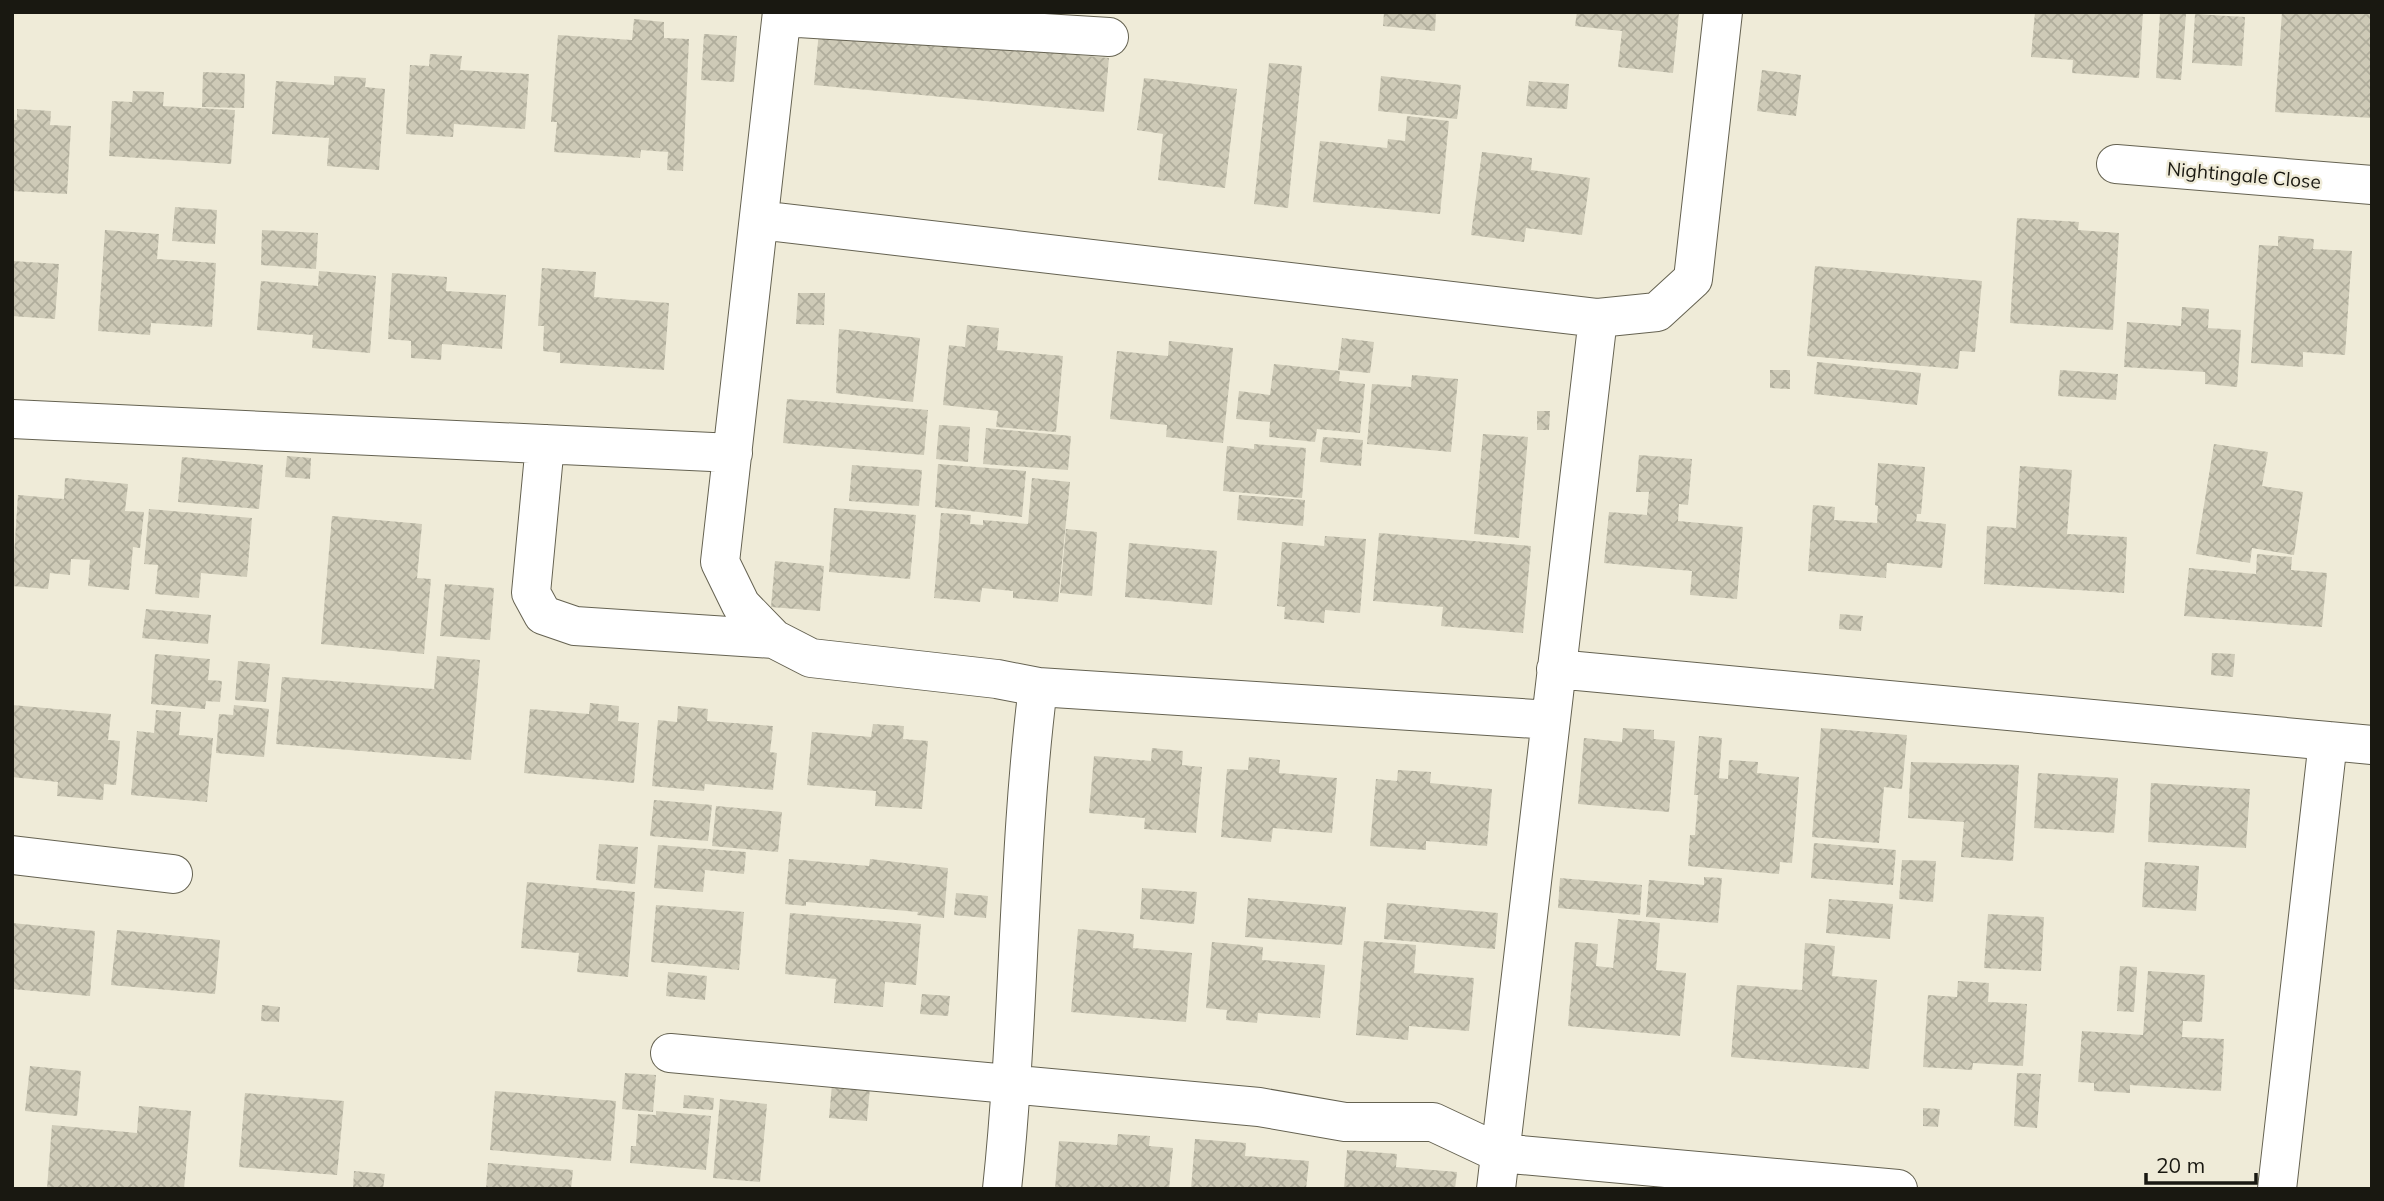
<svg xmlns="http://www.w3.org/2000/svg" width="2384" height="1201" font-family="Mulish,sans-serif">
<defs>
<pattern id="building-cross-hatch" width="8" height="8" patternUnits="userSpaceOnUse" patternTransform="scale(1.75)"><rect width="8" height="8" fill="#cecab7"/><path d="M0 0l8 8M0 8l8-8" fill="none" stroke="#b0ad9c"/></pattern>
</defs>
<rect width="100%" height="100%" fill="#efebd8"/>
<path fill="url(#building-cross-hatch)" d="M1384,12H1436L1435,31L1383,26Z
M1577,12H1679L1673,73L1618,67L1622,31L1575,26Z
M2035,12H2143L2139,78L2072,73L2073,60L2031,57Z
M2282,12H2372V118L2275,112Z
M2160,13L2186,14L2181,80L2156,78Z
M2195,14L2245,17L2242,66L2192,63Z
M634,19L664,22V38L689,39L683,171L667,170L668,152L641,150L640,158L554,152L557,122H551L558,35L632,40Z
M819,31L1109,58L1104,112L814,85Z
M704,34L737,36L734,82L701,80Z
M430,54L462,56L460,70L529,74L525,129L454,124L453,137L406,134L410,65L429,66Z
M1269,63L1302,66L1288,208L1254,204Z
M1762,70L1801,75L1796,116L1757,111Z
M203,72L245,74L244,108L202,107Z
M334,76L366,78L365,87L385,89L379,170L327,166L329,138L272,134L276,81L334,85Z
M1381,76L1461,85L1457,119L1378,111Z
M1144,78L1237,89L1225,188L1158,180L1163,134L1137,130Z
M1529,81L1569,84L1567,109L1526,106Z
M133,91L164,92L163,106L235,110L231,164L109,156L112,101L132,102Z
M17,109L51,111L50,125L71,126L67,194L12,191V120H17Z
M1407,116L1449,121L1440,214L1313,202L1320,141L1387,148L1388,139L1405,141Z
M1482,152L1532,158L1531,170L1590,178L1582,235L1526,228L1524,242L1471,235Z
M175,207L217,210L215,244L172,241Z
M2017,218L2079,222L2078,230L2119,233L2113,330L2010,323Z
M105,230L159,234L157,259L216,263L212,327L151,323L150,335L98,331Z
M262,230L318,233L316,269L261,265Z
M2278,236L2314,239L2313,249L2352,251L2345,355L2303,352V367L2251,363L2259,245L2278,246Z
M12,261L59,264L55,319L12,316Z
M1815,266L1982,281L1975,352L1960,351L1958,369L1807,356Z
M542,268L596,272L594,297L669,303L664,370L560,363V353L543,351L544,326H538Z
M319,271L376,276L370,353L312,348L313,335L257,330L261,281L318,286Z
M392,273L447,277L446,291L506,295L502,349L442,344L441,360L411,358V341L388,339Z
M798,293H825L824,325L796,324Z
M2182,307L2209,309L2208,328L2241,330L2237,387L2205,384V372L2124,367L2127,322L2181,326Z
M967,325L999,328L997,350L1063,356L1056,432L996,427L998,411L943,405L949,345L965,347Z
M839,329L920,338L913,402L836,393Z
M1342,338L1374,342L1370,373L1338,370Z
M1169,341L1233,348L1223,443L1166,437L1167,425L1110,419L1117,351L1168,356Z
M1817,362L1921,373L1917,405L1814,394Z
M1274,364L1340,371L1339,381L1365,384L1360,433L1317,429L1315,442L1269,437L1270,422L1236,419L1239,391L1270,395Z
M1770,370H1790V389L1770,388Z
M2060,370L2118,374L2116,400L2058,396Z
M1412,375L1458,379L1451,452L1367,444L1372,384L1411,387Z
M787,399L928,410L924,455L783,443Z
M1537,411H1550L1549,430H1537Z
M939,425L970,427L968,462L936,459Z
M986,428L1071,436L1068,470L983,464Z
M1483,434L1528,437L1519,538L1474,534Z
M1323,437L1363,440L1361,466L1320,462Z
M1254,444L1306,448L1302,498L1223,491L1227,446L1254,449Z
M2214,444L2268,452L2262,486L2303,492L2294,555L2252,548L2250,563L2196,554Z
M1639,455L1692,459L1688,505L1679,504L1678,521L1743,527L1737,599L1690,595L1692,571L1604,563L1609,512L1647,515L1649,492H1636Z
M287,456L311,458L310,479L285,477Z
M182,457L263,465L259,509L178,502Z
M1878,463L1925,467L1921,514H1917L1916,521L1946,524L1942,568L1887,563L1886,578L1808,571L1813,505L1835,507L1834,520L1877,523L1878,506L1875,505Z
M938,464L1026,471L1022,517L935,507Z
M852,465L922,470L919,506L849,501Z
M2020,466L2072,470L2067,534L2127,537L2124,593L1984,584L1987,526L2016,528Z
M65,478L128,484L125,511L144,512L140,548L133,547L129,590L88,586L90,560L71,559L70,575L50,573L48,589L12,586L18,495L64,499Z
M1032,478L1070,482L1058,602L1013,598V591L982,588L980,602L934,598L941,513L971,515L970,524L983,525V520L1028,524Z
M1239,495L1305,500L1303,526L1237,520Z
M834,508L916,515L910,579L829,572Z
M149,509L252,518L247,577L201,573L199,598L155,594L158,565L144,564Z
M332,516L422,524L417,578L431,579L424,654L321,644Z
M1066,529L1097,532L1092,596L1060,593Z
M1379,533L1531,546L1523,633L1441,626L1443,607L1373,601Z
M1325,536L1366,539L1360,613L1325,610L1324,623L1284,619L1285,607L1277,606L1282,542L1324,546Z
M1129,543L1217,551L1212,605L1125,597Z
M2257,554L2292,557L2291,570L2327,573L2322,627L2184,616L2189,568L2256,574Z
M775,561L824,566L820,611L771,607Z
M445,584L494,588L490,640L440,636Z
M146,609L211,615L208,644L142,638Z
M1840,614L1863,616L1861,631L1839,629Z
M2212,653L2235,654L2233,677L2211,675Z
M155,654L210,659L208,680L222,681L220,702L206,701L205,709L151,704Z
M437,656L480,660L471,760L276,744L282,677L434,689Z
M238,661L270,664L266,702L235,700Z
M590,703L619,706L618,721L639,723L634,783L524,773L530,709L589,714Z
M12,705L111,714L108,740L120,741L116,785L104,784L103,800L57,796L58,782L12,777Z
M234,705L269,709L264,757L216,753L219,714L233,715Z
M678,706L708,709L707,721L773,726L770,752L777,753L773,790L705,784L704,791L652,786L658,720L677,722Z
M156,710L181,712L179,735L213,738L207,802L131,795L137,731L154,733Z
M873,724L904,726L903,739L928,741L922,809L875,806L876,791L807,785L812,732L871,737Z
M1623,728L1654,730V739L1675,741L1669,812L1578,804L1584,738L1622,742Z
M1821,728L1907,735L1902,789L1884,787L1879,843L1812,837Z
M1699,736L1722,738L1719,778L1728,779L1729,760L1758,762L1757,773L1799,777L1792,863L1780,862L1779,874L1688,866L1690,835H1695L1698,795H1694Z
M1152,748L1183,751L1182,765L1202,767L1196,833L1144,829L1145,818L1089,813L1094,756L1151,761Z
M1249,757L1280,760L1279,773L1337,778L1332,833L1273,828L1271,842L1221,837L1227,769L1248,770Z
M1911,762L2019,765L2013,861L1961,857L1964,822L1908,818Z
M1398,770L1431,772L1430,783L1492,789L1487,846L1426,841V850L1370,846L1376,779L1397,781Z
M2038,773L2118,778L2114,833L2034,828Z
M2151,783L2250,789L2246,848L2148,842Z
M654,800L712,805L708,841L650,836Z
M716,806L782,812L778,852L712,846Z
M1814,843L1896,850L1893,885L1811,878Z
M599,844L638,847L635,884L596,880Z
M658,845L746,852L744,874L705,870L703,892L654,888Z
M789,859L869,866L870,859L948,868L944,918L917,915L918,912L806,902V906L785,904Z
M1902,860L1936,861L1933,902L1899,899Z
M2145,862L2199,866L2196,911L2142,907Z
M1704,877L1722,878L1718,923L1646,917L1649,880L1704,885Z
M1560,878L1642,885L1640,915L1558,908Z
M527,882L635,892L628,977L577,972L579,953L521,948Z
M1142,888L1197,892L1194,924L1140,919Z
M956,893L988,896L986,918L954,915Z
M1248,898L1346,907L1342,945L1245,937Z
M1829,899L1893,904L1890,939L1826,933Z
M1387,903L1498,913L1495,949L1384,939Z
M656,905L744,912L739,970L651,962Z
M790,913L921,924L916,985L885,982L883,1007L834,1003L836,979L785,974Z
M1988,914L2044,917L2041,971L1984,968Z
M1618,919L1660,923L1656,970L1686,973L1680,1036L1568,1026L1575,942L1598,944L1596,966L1613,968Z
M12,923L95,931L90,996L12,989Z
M1078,929L1134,934L1133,948L1192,953L1186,1022L1071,1012Z
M117,930L220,940L215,994L111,985Z
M1364,941L1416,945L1414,973L1474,978L1469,1031L1409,1026L1408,1040L1356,1035Z
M1212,942L1263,947L1262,960L1325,965L1320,1018L1258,1013L1257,1023L1226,1020L1227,1010L1206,1008Z
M1805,943L1835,946L1832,976L1877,980L1869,1069L1731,1057L1737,985L1802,990Z
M2120,966L2137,967L2134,1012L2117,1011Z
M2148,971L2205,975L2202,1022L2183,1021L2182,1037L2224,1039L2221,1091L2130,1085V1093L2094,1091V1083L2078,1082L2082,1031L2143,1035Z
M668,972L707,976L705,1000L666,996Z
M1958,981L1989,983L1988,1002L2027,1004L2023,1066L1973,1063L1972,1070L1923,1067L1928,995L1957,997Z
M922,994L950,996L948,1016L920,1014Z
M262,1005L280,1007L279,1022L261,1021Z
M30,1066L81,1071L77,1116L25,1111Z
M625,1073L656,1075L653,1112L622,1109Z
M2017,1073L2041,1074L2037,1128L2014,1126Z
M832,1084L870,1087L867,1121L829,1118Z
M495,1091L616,1101L611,1161L490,1150Z
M245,1093L344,1101L337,1175L239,1167Z
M684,1095L714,1098L713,1110L683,1108Z
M720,1099L767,1104L760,1182L713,1178Z
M139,1106L191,1111L184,1189H47L52,1125L137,1133Z
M1923,1108L1940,1109L1938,1127L1923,1126Z
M656,1111L711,1116L706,1170L630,1163L631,1146H636L638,1114L656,1115Z
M1118,1134L1150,1136L1149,1146L1173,1148L1169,1189H1055L1059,1141L1117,1145Z
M1195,1139L1246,1143L1245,1156L1309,1161L1306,1189H1191Z
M1347,1150L1397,1154L1396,1167L1457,1172L1455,1189H1344Z
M488,1163L573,1170L571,1189H486Z
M354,1171L385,1174L383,1189H353Z"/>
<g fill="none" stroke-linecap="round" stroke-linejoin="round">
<defs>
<path id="minor" d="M782,12L720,562L741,605L774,639L811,658L997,679L1038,687L1551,720
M782,17L1109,37
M2116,164L2372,185
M759,220L1598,318
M12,419L733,453
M545,444L531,593L543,615L575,626L774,639
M1556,669L2372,745
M12,855L173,874
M670,1053L1259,1107L1345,1122H1433L1499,1153L1898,1189
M1002,1189C1020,1022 1017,853 1038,687
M1496,1189L1598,318L1657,312L1693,279L1723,12
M2277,1189L2328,741"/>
</defs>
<use href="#minor" stroke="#656251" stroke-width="40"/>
<use href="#minor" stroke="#fff" stroke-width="38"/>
</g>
<g text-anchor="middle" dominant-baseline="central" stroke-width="5" stroke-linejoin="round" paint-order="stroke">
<g font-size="19" fill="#191811" stroke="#efebd8">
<text transform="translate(2244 175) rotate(5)">Nightingale Close</text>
</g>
</g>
<rect width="2384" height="1201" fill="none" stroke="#191811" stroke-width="28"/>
<path d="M2146 1173v10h110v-10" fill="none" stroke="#191811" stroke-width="3.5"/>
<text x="2156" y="1173" font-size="21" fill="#191811" stroke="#efebd8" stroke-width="5" paint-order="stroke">20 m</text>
</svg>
